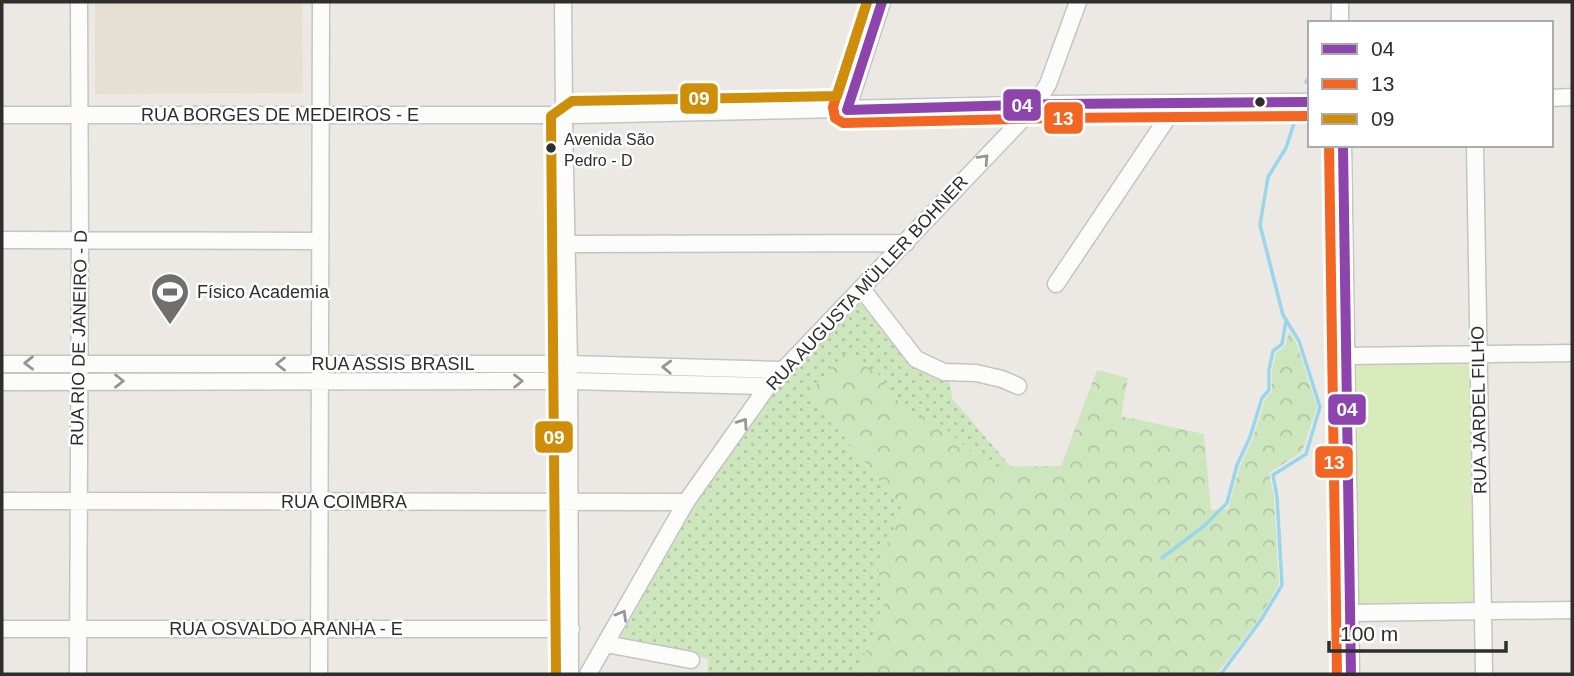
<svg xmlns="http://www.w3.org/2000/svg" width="1574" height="676" font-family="Helvetica,sans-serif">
<defs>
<pattern id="grass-dots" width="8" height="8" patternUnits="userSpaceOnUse" patternTransform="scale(1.75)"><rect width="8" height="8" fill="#cee6be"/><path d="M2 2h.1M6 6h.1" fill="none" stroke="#b1c6a4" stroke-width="1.8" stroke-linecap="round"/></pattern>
<pattern id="forest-crowns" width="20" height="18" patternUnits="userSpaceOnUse" patternTransform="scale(1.75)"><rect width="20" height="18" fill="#cee6be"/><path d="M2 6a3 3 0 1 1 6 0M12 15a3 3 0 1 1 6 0" fill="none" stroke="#b1c6a4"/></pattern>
</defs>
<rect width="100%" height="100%" fill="#ece8e4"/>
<path fill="#e6e0d3" d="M95,2H302L303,93L95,94Z"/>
<path fill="url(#grass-dots)" d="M860,301L915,364L949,377L952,398L1011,467H987L928,413L915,424L878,374L809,393L903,510L877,565L886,604L856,674H707L709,659L618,642L691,508L773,392Z"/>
<path fill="url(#forest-crowns)" d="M1289,331L1296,342L1317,407L1302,452L1269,473L1274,497L1279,584L1259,619L1217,674H856L886,604L877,565L903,510L809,393L846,352L878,374L915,424L928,412L987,467L1061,466L1097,370L1128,378L1121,416L1204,434L1211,510L1228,509L1240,466L1253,438L1265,400L1272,391V370L1276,353L1285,346Z"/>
<path fill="#d9eabb" d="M1473,360L1477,606L1355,608L1353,362Z"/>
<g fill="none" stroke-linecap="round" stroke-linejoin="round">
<path stroke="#99d6ec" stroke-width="3.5" d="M1331,23L1333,4
M1306,82L1310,75
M1162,558L1204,526L1227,503L1237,465L1250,437L1262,398L1269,390V370L1273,351L1282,344L1286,321
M1221,674L1261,620L1282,585L1277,497L1273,475L1306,454L1320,407L1299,341L1283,315L1260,225L1268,177L1286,148L1295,120"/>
<defs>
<path id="minor" d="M563,2L564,107
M1340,2V23
M1551,98L1572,97
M847,110L882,2
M2,115H558
M574,115L1057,104L1310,102
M564,122L569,364L570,674
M1343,145L1351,674
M1475,145L1484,674
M2,240L320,241
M567,244L906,243
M1056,284L1168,117L1169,104
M862,289L916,359L944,372L976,373L1002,379L1018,386
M1347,356L1572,353
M2,364H569L784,370
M2,382L570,381L768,386
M2,501L686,502
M1350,613L1572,610
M2,629H571
M606,644L691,660
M78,674L80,240L79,2
M319,674L321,2
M588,674L686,502L768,386L1035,106L1048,84L1078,2"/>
</defs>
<use href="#minor" stroke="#c5c4c5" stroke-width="19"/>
<use href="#minor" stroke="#fcfcfb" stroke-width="16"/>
<defs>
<path id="bus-1" d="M882,2L847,110L1057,104L1310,102
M1343,145L1351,674"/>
<path id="bus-2" d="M867,2L833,107L835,118L843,123L1057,118L1310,116
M1329,145L1337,674"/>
<path id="bus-3" d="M556,674L551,116L572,101L837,96L867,2"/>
</defs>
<use href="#bus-1" stroke="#fff" stroke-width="16"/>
<use href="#bus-2" stroke="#fff" stroke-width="16"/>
<use href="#bus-3" stroke="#fff" stroke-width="16"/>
<use href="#bus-1" stroke="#8e44ad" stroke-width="10"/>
<use href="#bus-2" stroke="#f26522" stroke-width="10"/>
<use href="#bus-3" stroke="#cf8e09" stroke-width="10"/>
</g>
<defs><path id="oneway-chevron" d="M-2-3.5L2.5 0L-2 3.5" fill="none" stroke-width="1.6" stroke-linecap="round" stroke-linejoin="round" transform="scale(1.75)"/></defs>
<g stroke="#959594">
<use href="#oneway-chevron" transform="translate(984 159) rotate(-47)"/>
<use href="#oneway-chevron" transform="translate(29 363) rotate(179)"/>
<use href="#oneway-chevron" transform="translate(281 364) rotate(-180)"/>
<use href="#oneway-chevron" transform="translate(667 367) rotate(-178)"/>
<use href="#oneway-chevron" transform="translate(119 381)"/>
<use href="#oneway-chevron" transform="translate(518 381)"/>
<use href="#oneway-chevron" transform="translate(743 423) rotate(-55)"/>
<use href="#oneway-chevron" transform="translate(622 615) rotate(-60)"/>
</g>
<defs>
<symbol id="stadium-pin" viewBox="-11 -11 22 30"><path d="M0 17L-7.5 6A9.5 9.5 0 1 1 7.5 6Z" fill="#706f6e" stroke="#fff"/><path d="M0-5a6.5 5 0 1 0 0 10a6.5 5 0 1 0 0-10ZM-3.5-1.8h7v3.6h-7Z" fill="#fff"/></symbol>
</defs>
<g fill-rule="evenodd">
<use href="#stadium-pin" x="148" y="270" width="44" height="60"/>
</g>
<g fill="#2e2e2e" stroke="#fff" stroke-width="2.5">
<circle cx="1260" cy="102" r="6"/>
<circle cx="551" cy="148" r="6"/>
</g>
<g text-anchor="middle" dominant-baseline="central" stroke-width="5" stroke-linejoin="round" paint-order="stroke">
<g font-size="16" fill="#2e2e2e" stroke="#fff" text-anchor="start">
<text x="564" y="139">Avenida São<tspan x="564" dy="21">Pedro - D</tspan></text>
</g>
<g font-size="18" fill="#2e2e2e" stroke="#fff">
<text x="280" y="115">RUA BORGES DE MEDEIROS - E</text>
<text transform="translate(867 283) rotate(-47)">RUA AUGUSTA MÜLLER BOHNER</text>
<text transform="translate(79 338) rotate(-89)">RUA RIO DE JANEIRO - D</text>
<text x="393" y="364">RUA ASSIS BRASIL</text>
<text transform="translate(1479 410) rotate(-91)">RUA JARDEL FILHO</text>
<text x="344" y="502">RUA COIMBRA</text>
<text x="286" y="629">RUA OSVALDO ARANHA - E</text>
</g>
<g font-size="18" fill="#2e2e2e" stroke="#fff" text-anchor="start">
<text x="197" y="292">Físico Academia</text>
</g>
</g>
<g stroke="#fff" stroke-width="2.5">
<rect x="679" y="82" width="40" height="33" rx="7" fill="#cf8e09"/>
<rect x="1002" y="88" width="40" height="34" rx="7" fill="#8e44ad"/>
<rect x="1043" y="101" width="41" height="34" rx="7" fill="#f26522"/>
<rect x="1327" y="393" width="40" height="33" rx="7" fill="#8e44ad"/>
<rect x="534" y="420" width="40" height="34" rx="7" fill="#cf8e09"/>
<rect x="1314" y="445" width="40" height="34" rx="7" fill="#f26522"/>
</g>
<g font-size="19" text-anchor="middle" font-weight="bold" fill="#fff">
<text x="699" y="105">09</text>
<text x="1022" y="112">04</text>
<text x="1063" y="125">13</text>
<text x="1347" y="416">04</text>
<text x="554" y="444">09</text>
<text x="1334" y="469">13</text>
</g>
<rect width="1574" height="676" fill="none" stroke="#2e2e2e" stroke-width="7"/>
<rect x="1308" y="21" width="245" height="126" fill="#ffffff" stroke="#ababab" stroke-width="2"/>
<rect x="1322" y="44" width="35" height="10" fill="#8e44ad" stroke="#ababab" stroke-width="2"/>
<text x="1371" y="56" font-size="21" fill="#2e2e2e">04</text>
<rect x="1322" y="79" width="35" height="10" fill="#f26522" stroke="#ababab" stroke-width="2"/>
<text x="1371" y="91" font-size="21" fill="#2e2e2e">13</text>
<rect x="1322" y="114" width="35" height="10" fill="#cf8e09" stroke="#ababab" stroke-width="2"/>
<text x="1371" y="126" font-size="21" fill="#2e2e2e">09</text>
<path d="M1329 641v10h177v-10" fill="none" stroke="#2e2e2e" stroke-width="3.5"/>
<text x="1340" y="641" font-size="21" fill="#2e2e2e" stroke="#ffffff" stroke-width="5" paint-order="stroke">100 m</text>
</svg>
